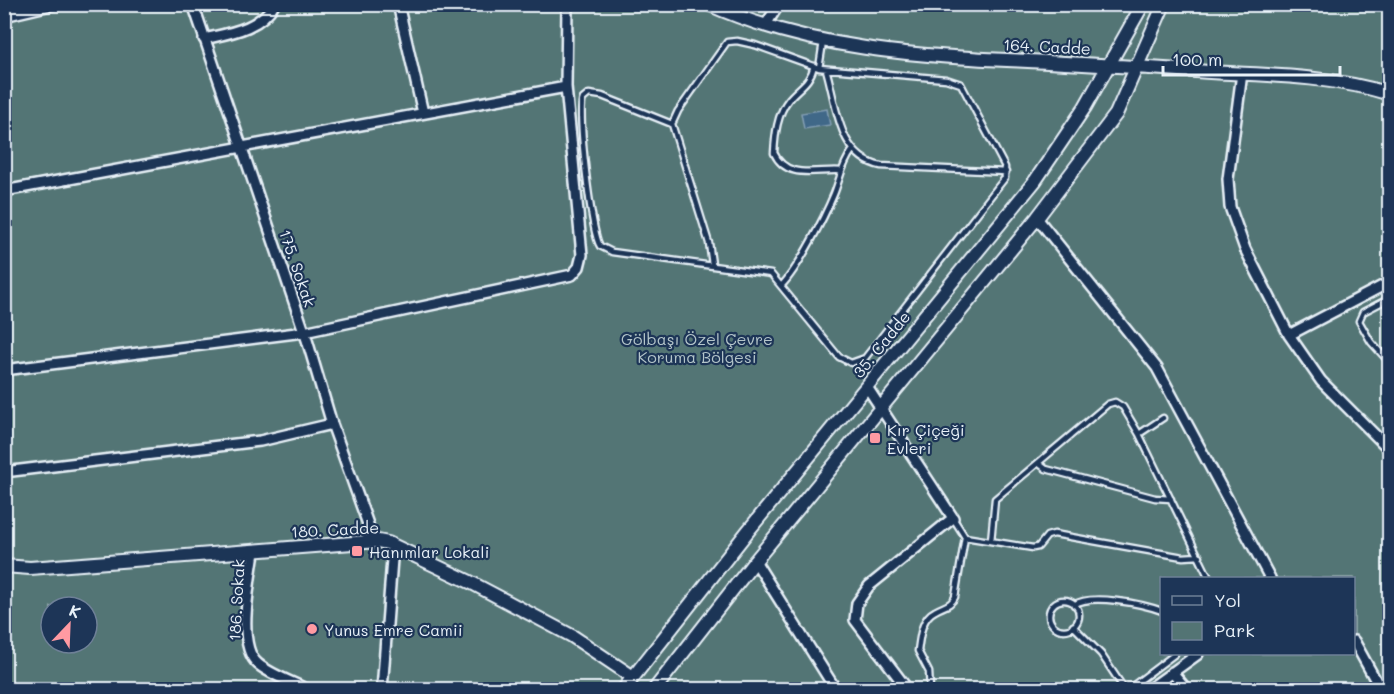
<svg xmlns="http://www.w3.org/2000/svg" width="1394" height="694" font-family="Mali,sans-serif">
<rect width="100%" height="100%" fill="#2d3f5d"/>
<filter id="ink" filterUnits="userSpaceOnUse"><feTurbulence type="fractalNoise" baseFrequency=".0167" numOctaves="2"/><feDisplacementMap in="SourceGraphic" scale="12" xChannelSelector="R" yChannelSelector="G"/><feConvolveMatrix kernelMatrix="1 2 1 2 8 2 1 2 1" color-interpolation-filters="sRGB"/></filter>
<g filter="url(#ink)">
<path fill="#537474" stroke="#9eb2b6" stroke-width="1.5" fill-rule="evenodd" d="M4,5H1389V689H5ZM1162,578H1354V654H1162ZM51,607H87V643H51Z"/>
<path fill="#416888" stroke="#849fb5" stroke-width="1.5" d="M827,109L830,125L804,129L801,113Z"/>
<g fill="none" stroke-linecap="round" stroke-linejoin="round">
<defs>
<path id="service" d="M814,66C810,83 799,87 789,99C777,114 775,135 774,153C787,181 817,169 841,171
M819,68L823,42
M826,69C837,106 838,157 881,166L1006,172
M672,124L602,96L589,94L583,99C577,112 591,232 600,246L612,252L771,274L839,357L851,363L865,358L997,188L1005,178V167L961,84L946,79L819,68L755,45L737,41L727,42L678,111L672,124L709,243L712,264
M782,285C799,267 824,218 834,194C840,179 842,164 852,151
M1390,298L1363,312L1359,321L1371,342L1390,363
M1139,434L1163,418
M1038,463L1046,469L1155,498L1171,499
M953,518L965,537L1033,548L1038,547L1047,536L1054,534L1183,557L1200,556
M991,541L995,499L1108,404L1115,402L1123,407L1139,434L1209,578
M1049 615a15 15 0 1 1 30 0a15 15 0 1 1-30 0Z
M1074,605C1090,593 1143,604 1162,611
M1073,626L1101,654L1125,690
M930,690L929,672L918,651C920,637 921,618 935,611C943,606 951,606 955,597L965,537
M1127,690L1175,654"/>
<path id="minor" d="M193,4L307,340L332,424L374,541
M398,4L423,113
M4,16L55,4
M765,26L779,4
M204,39C230,33 260,29 274,4
M1242,73L1228,179L1230,207L1245,249L1289,335L1321,381L1390,450
M4,191L566,87
M1037,218L1157,368L1270,578
M1289,335L1390,282
M4,370L304,332L572,275L579,267L582,255L566,87L567,4
M867,387L953,518L869,586L857,603L855,620L908,690
M4,472L260,441L332,424
M254,551C251,578 235,645 258,664C271,675 292,682 308,690
M755,561L836,690
M1354,641L1381,690
M1172,672L1187,690
M382,690L393,546
M1148,690L1198,654"/>
<path id="tertiary" d="M708,4C810,50 918,56 1028,61C1089,64 1149,68 1210,72C1269,75 1332,76 1390,94
M4,566L30,568L378,541L388,543L470,582L572,636L633,677
M623,690L748,531L1035,181L1085,107L1143,4
M654,690L755,561L1037,218L1116,114L1164,4"/>
</defs>
<use href="#service" stroke="#e8f1f8" stroke-width="9"/>
<use href="#minor" stroke="#e8f1f8" stroke-width="14"/>
<use href="#tertiary" stroke="#e8f1f8" stroke-width="16"/>
<use href="#service" stroke="#1d3557" stroke-width="4.5"/>
<use href="#minor" stroke="#1d3557" stroke-width="9"/>
<use href="#tertiary" stroke="#1d3557" stroke-width="12"/>
</g>
</g>
<g fill="#ff9aa2" stroke="#1d3557" stroke-width="2">
<rect x="869" y="432" width="12" height="12" rx="3"/>
<rect x="351" y="545" width="12" height="12" rx="3"/>
<circle cx="312" cy="629" r="6"/>
</g>
<g text-anchor="middle" dominant-baseline="central" stroke-width="4.5" stroke-linejoin="round" paint-order="stroke">
<g font-size="16" fill="#e8f1f8" stroke="#1d3557">
<text transform="translate(1047 46) rotate(3)">164. Cadde</text>
<text transform="translate(298 268) rotate(71)">175. Sokak</text>
<text transform="translate(881 344) rotate(-51)">35. Cadde</text>
<text transform="translate(335 529) rotate(-3)">180. Cadde</text>
<text transform="translate(236 600) rotate(-87)">186. Sokak</text>
</g>
<g font-size="16" fill="#b4c5ca" stroke="#1d3557">
<text x="697" y="338">Gölbaşı Özel Çevre<tspan x="697" dy="18">Koruma Bölgesi</tspan></text>
</g>
<g font-size="16" fill="#e8f1f8" stroke="#1d3557" text-anchor="start">
<text x="887" y="429">Kır Çiçeği<tspan x="887" dy="18">Evleri</tspan></text>
<text x="369" y="551">Hanımlar Lokali</text>
<text x="324" y="629">Yunus Emre Camii</text>
</g>
</g>
<rect width="1394" height="694" fill="none" stroke="#1d3557" stroke-width="24"/>
<rect x="12" y="12" width="1370" height="670" fill="none" stroke="#e8f1f8" stroke-width="2" filter="url(#ink)"/>
<rect x="1160" y="577" width="195" height="78" fill="#1d3557" stroke="#6e8097" stroke-width="1.5"/>
<rect x="1172" y="596" width="30" height="9" fill="#1d3557" stroke="#6e8097" stroke-width="1.5"/>
<text x="1214" y="607" font-size="18" fill="#e8f1f8">Yol</text>
<rect x="1172" y="622" width="30" height="18" fill="#537474" stroke="#6e8097" stroke-width="1.5"/>
<text x="1214" y="637" font-size="18" fill="#e8f1f8">Park</text>
<g transform="translate(69 625) rotate(23)"><circle r="28" fill="#1d3557" stroke="#6e8097" stroke-width="1.5"/>
<path d="M0-4.5L10 22L0 15L-10 22Z" fill="#ff9aa2"/>
<text y="-9" font-size="16" font-weight="bold" text-anchor="middle" fill="#e8f1f8">K</text>
</g>
<path d="M1163 66v9h177v-9" fill="none" stroke="#e8f1f8" stroke-width="3"/>
<text x="1172" y="66" font-size="18" fill="#e8f1f8" stroke="#1d3557" stroke-width="4.5" paint-order="stroke">100 m</text>
</svg>
